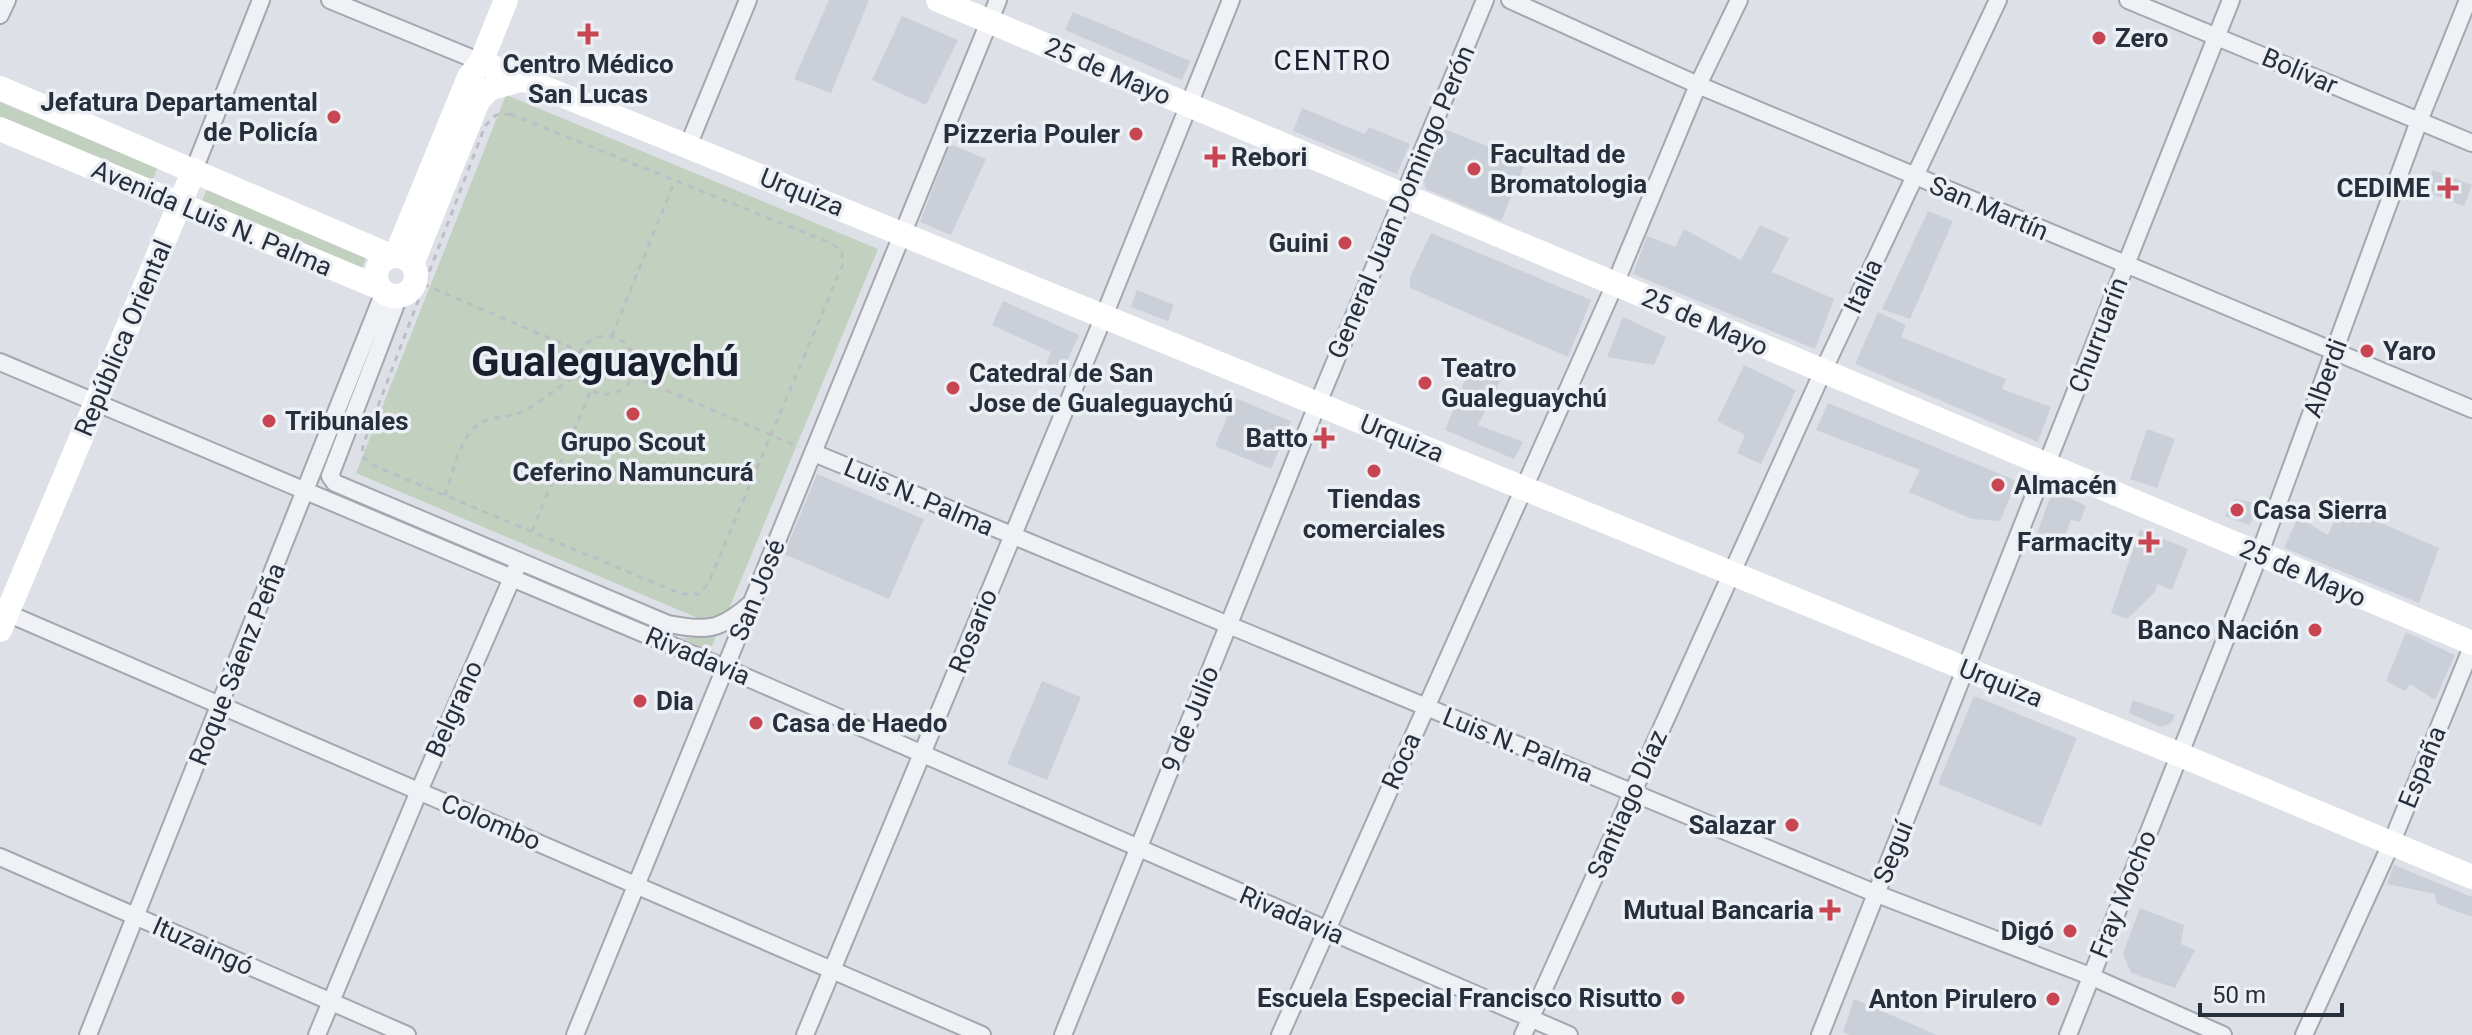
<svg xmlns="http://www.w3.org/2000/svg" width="2472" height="1035" font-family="Roboto,sans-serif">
<rect width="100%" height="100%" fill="#dde0e6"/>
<path fill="#cbcfd8" d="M829,0H869L831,93L794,79Z
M1073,12L1190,61L1182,80L1065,30Z
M902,16L958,40L926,105L872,80Z
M1302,108L1365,134L1369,127L1410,144L1397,174L1293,131Z
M1442,128L1526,162L1501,221L1426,189L1422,175Z
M950,144L986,159L951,235L920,222Z
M2433,170L2472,185L2464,206L2425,191Z
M1928,211L1953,221L1910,319L1882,309Z
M1760,225L1789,238L1772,272L1834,299L1815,349L1633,274L1647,236L1675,247L1684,229L1741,260Z
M1431,233L1591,300L1568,357L1410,288V277Z
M1137,290L1174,305L1168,321L1131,307Z
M1003,301L1079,335L1060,377L1044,370L1051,352L992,325Z
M1878,312L1906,325L1901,337L2006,379L2002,389L2051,407L2038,442L1855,364Z
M1623,317L1666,337L1654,365L1607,357Z
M1472,363L1505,371L1478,425L1523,442L1514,459L1445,430Z
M1744,365L1796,390L1761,464L1737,453L1745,435L1717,421Z
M1235,398L1291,421L1271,469L1215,446Z
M1828,403L2017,481L2000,521L1972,519L1909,492L1920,470L1816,430Z
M2147,429L2175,439L2157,488L2130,479Z
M817,474L924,519L889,599L784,554Z
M2060,493L2086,506L2080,522L2071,520L2060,548L2035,539L2051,495Z
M2235,499L2261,504L2249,525L2225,516Z
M2341,506L2439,548L2419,603L2284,548L2298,517L2328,535Z
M2140,529L2188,549L2172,590L2157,584L2155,592L2127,619L2111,613Z
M2406,632L2455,655L2435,700L2410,684L2405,691L2386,681Z
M1042,681L1081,697L1047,780L1007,764Z
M1974,696L2077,738L2041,826L1938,784Z
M2133,700L2175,715L2171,723L2161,727L2129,713Z
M2394,865L2472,897V917L2437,904L2435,894L2387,884Z
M2140,908L2184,925L2181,944L2195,950L2175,988L2131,973L2123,953Z
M1854,999L1937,1035H1849L1843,1032Z"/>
<path fill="#c2d0bf" d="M506,95L878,249L721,628L356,473Z
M0,102L157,168L152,182L0,118Z
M207,189L367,256L361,270L201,203Z
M716,636L710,651L682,638Z"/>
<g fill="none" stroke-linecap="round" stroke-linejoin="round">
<defs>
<path id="street" d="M330,0L481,62
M1510,0L1698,85L2472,409
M2128,0L2472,143
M0,15L7,0
M688,146L748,0
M194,170L261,0
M399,296L330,476L335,483L668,624C706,631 719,631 749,605
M0,362L725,668L1569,1035
M814,453L1877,894L2090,976L2223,1035
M0,610L982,1035
M0,857L407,1035
M88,1035L384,292
M317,1035L419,791L516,569
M575,1035L998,0
M805,1035L1104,316L1231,0
M1063,1035L1318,403L1485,0
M1280,1035L1615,284L1698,85L1739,0
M1523,1035L1823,371L1998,0
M1820,1035L2231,0
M2068,1035L2259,555L2419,121L2468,0
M2304,1035L2391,844L2472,647"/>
</defs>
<use href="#street" stroke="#a3a7b0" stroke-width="20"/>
<path stroke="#bcbec5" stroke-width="3" stroke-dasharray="6 6" stroke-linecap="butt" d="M510,114L833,244L842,253L843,264L708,584L699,594H681L370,464L362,456L363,445L485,126L496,115Z
M423,284L577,350
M577 365a29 29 0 1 1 58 0a29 29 0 1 1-58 0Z
M612,336L675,180
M633,376L799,447
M445,495C453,474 458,443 475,427C488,415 506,419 521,412C539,403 560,386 578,374
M532,531L591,390"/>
<use href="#street" stroke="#f0f1f5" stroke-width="16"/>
<path stroke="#fff" stroke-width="24" d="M938,0L2472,643
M481,62L1966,669L2178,754L2472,877
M0,88L391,256
M0,129L380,288
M396,255L469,77L481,62L506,0
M376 276a20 20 0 1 1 40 0a20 20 0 1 1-40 0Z
M412,264L478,101L489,89L523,79
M0,630L194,170"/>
</g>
<g fill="#c84652" stroke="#eceff4" stroke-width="3">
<path d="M584 22h8v8h8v8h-8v8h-8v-8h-8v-8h8z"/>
<circle cx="2099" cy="38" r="8"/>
<circle cx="334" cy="117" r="8"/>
<circle cx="1136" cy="134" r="8"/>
<path d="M1211 145h8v8h8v8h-8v8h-8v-8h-8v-8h8z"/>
<circle cx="1474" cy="169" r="8"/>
<path d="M2444 176h8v8h8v8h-8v8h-8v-8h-8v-8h8z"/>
<circle cx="1345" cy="243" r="8"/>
<circle cx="2367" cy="351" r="8"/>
<circle cx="1425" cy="383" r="8"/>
<circle cx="953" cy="388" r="8"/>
<circle cx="633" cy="414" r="8"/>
<circle cx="269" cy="421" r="8"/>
<path d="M1320 426h8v8h8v8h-8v8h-8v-8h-8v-8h8z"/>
<circle cx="1374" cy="471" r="8"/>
<circle cx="1998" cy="485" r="8"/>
<circle cx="2237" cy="510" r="8"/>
<path d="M2145 530h8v8h8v8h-8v8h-8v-8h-8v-8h8z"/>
<circle cx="2315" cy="630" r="8"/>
<circle cx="640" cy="701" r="8"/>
<circle cx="756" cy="723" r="8"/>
<circle cx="1792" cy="825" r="8"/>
<path d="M1826 898h8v8h8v8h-8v8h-8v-8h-8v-8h8z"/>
<circle cx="2070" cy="931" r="8"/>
<circle cx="1678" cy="998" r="8"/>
<circle cx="2053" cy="999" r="8"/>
</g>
<g text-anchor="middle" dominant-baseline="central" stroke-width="7" stroke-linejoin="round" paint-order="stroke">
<g font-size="26" font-weight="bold" fill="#272e3c" stroke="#eceff4" text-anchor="end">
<text x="2115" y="38" text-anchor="start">Zero</text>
<text x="588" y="64" text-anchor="middle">Centro Médico<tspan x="588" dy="30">San Lucas</tspan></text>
<text x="318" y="102">Jefatura Departamental<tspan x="318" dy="30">de Policía</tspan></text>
<text x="1120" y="134">Pizzeria Pouler</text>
<text x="1490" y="154" text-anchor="start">Facultad de<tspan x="1490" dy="30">Bromatologia</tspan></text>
<text x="1231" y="157" text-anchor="start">Rebori</text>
<text x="2430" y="188">CEDIME</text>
<text x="1329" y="243">Guini</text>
<text x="2383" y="351" text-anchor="start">Yaro</text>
<text x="1441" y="368" text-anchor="start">Teatro<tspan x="1441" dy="30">Gualeguaychú</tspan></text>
<text x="969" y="373" text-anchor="start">Catedral de San<tspan x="969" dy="30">Jose de Gualeguaychú</tspan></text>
<text x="285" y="421" text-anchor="start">Tribunales</text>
<text x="1308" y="438">Batto</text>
<text x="633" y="442" text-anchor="middle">Grupo Scout<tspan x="633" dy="30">Ceferino Namuncurá</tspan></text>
<text x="2014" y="485" text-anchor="start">Almacén</text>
<text x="1374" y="499" text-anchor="middle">Tiendas<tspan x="1374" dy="30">comerciales</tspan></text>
<text x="2253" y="510" text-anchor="start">Casa Sierra</text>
<text x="2133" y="542">Farmacity</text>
<text x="2299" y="630">Banco Nación</text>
<text x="656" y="701" text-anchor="start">Dia</text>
<text x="772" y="723" text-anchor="start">Casa de Haedo</text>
<text x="1776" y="825">Salazar</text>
<text x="1814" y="910">Mutual Bancaria</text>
<text x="2054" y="931">Digó</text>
<text x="1662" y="998">Escuela Especial Francisco Risutto</text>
<text x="2037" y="999">Anton Pirulero</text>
</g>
<g font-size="26" fill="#272e3c" stroke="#eceff4">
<text transform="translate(1108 71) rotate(23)">25 de Mayo</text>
<text transform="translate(2300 71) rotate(23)">Bolívar</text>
<text transform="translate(802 192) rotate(22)">Urquiza</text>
<text transform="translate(1401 202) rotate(-67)">General Juan Domingo Perón</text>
<text transform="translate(1989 208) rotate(23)">San Martín</text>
<text transform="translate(212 218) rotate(23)">Avenida Luis N. Palma</text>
<text transform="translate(1863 286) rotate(-65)">Italia</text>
<text transform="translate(1705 322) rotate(23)">25 de Mayo</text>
<text transform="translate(2098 335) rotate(-69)">Churruarín</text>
<text transform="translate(123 338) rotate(-67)">República Oriental</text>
<text transform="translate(2325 378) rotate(-70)">Alberdi</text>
<text transform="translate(1402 438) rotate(22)">Urquiza</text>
<text transform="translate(919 497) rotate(23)">Luis N. Palma</text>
<text transform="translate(2303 573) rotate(23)">25 de Mayo</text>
<text transform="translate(757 590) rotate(-68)">San José</text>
<text transform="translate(973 631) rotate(-68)">Rosario</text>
<text transform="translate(698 656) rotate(23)">Rivadavia</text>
<text transform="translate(237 664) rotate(-68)">Roque Sáenz Peña</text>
<text transform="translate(2001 683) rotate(22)">Urquiza</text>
<text transform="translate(454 709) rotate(-66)">Belgrano</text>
<text transform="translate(1190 719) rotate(-68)">9 de Julio</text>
<text transform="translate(1518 745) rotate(22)">Luis N. Palma</text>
<text transform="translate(1401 761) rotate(-66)">Roca</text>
<text transform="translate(2422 767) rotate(-68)">España</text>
<text transform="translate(1627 804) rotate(-66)">Santiago Díaz</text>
<text transform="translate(491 822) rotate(23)">Colombo</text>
<text transform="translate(1893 852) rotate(-68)">Seguí</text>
<text transform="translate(2123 894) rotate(-68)">Fray Mocho</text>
<text transform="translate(1292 915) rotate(23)">Rivadavia</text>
<text transform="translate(203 946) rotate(24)">Ituzaingó</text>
</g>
<g font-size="28" letter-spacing="2" fill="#1a1f2d" stroke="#eceff4">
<text x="1333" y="60">CENTRO</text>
</g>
<g font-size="42" font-weight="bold" fill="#1a1f2d" stroke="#eceff4">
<text x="605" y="361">Gualeguaychú</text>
</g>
</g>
<path d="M2200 1003v12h142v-12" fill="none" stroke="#272e3c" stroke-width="4"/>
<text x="2212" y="1003" font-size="24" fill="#272e3c" stroke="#eceff4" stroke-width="6" paint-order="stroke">50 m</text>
</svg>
